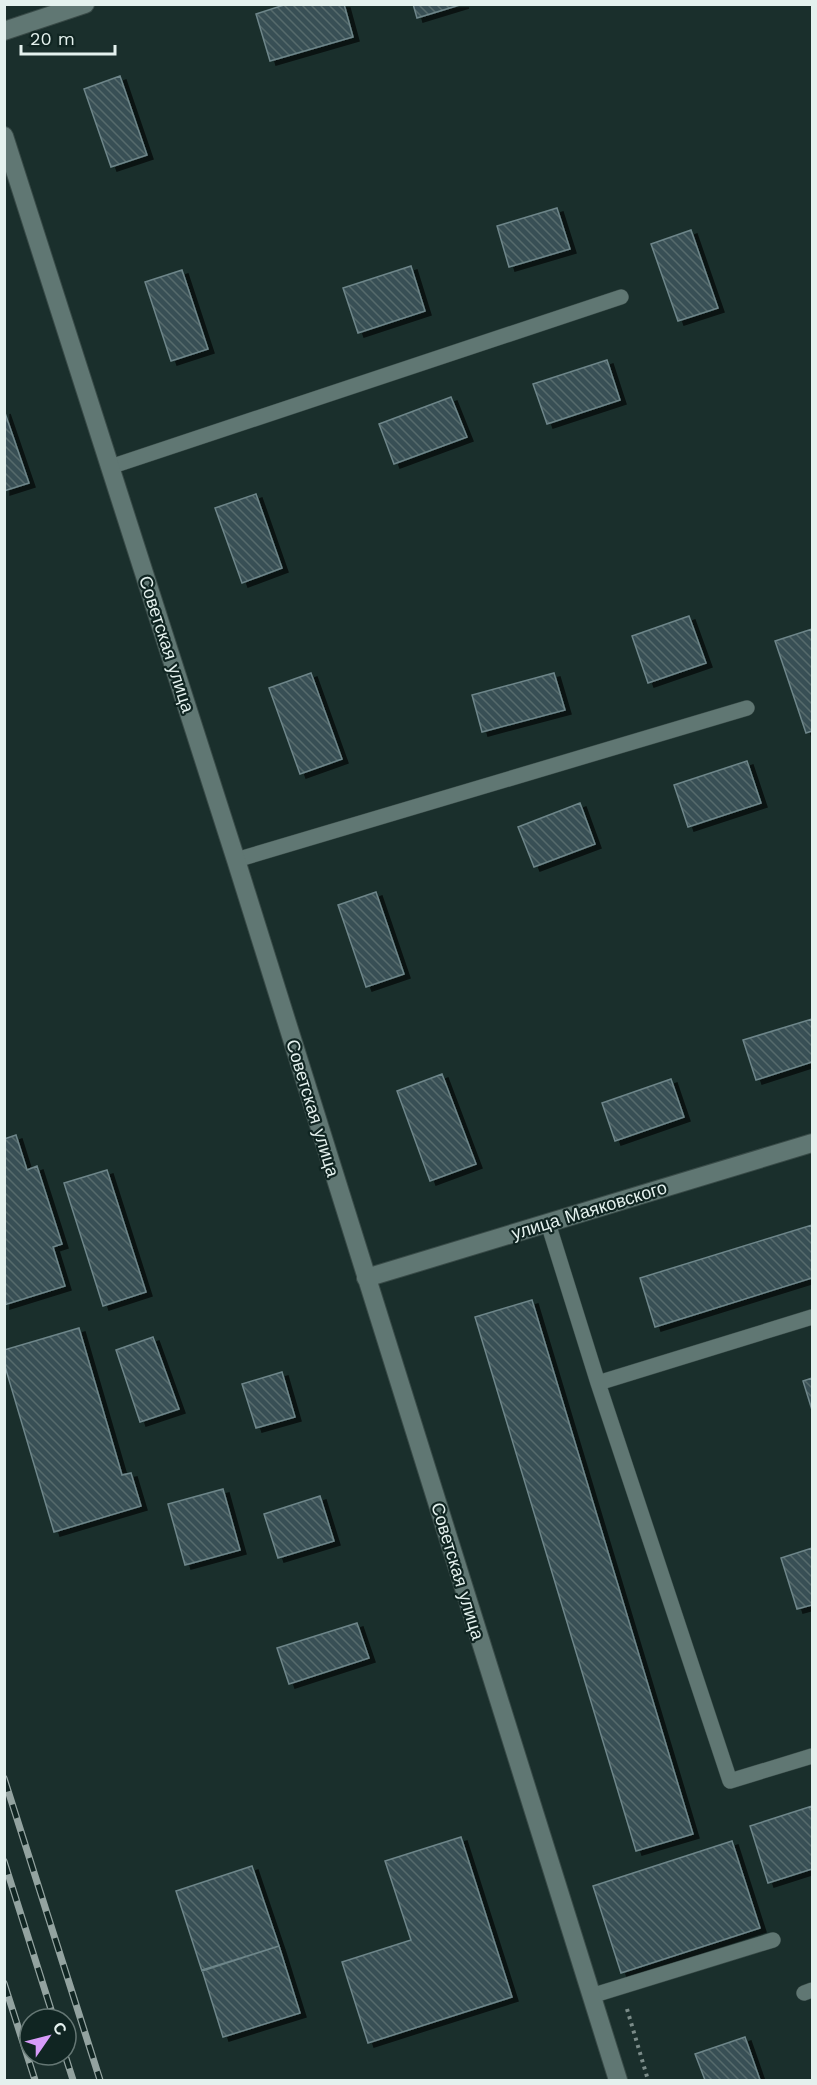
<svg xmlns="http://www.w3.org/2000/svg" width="817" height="2085" font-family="'Work Sans',sans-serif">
<defs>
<pattern id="building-back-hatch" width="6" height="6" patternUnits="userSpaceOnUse" patternTransform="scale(1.5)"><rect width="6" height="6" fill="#395054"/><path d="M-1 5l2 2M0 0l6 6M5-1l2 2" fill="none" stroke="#566a6d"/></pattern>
<filter id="shadow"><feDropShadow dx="6" dy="4" stdDeviation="0" flood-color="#0009"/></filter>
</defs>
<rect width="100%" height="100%" fill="#1a2f2c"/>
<path fill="url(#building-back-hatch)" stroke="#6e868a" stroke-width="1.5" filter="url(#shadow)" d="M287,4H344L353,37L270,61L256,14Z
M413,4H463L417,18Z
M120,76L147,155L111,167L84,89Z
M557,208L570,249L509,267L497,226Z
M691,230L718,308L678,321L651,244Z
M411,266L425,311L358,333L343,288Z
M182,270L208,349L171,361L145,282Z
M607,360L620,400L547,424L533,384Z
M451,397L467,437L394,464L379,424Z
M4,410L29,483L4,491Z
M256,494L282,568L242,583L215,508Z
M689,616L706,663L648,683L632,636Z
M812,629V731L806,733L775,641Z
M311,673L342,759L300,774L269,688Z
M554,673L565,710L482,732L472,695Z
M747,761L761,803L688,827L674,785Z
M580,803L595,844L534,867L518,827Z
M376,892L404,974L366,987L338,905Z
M812,1019V1062L756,1080L743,1040Z
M442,1074L476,1164L430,1181L397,1091Z
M671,1079L684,1117L615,1141L602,1103Z
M16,1135L27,1170L37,1166L62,1244L53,1247L65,1286L4,1305V1139Z
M107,1170L146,1292L103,1306L64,1183Z
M812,1225V1278L655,1327L640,1278Z
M532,1300L693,1834L636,1851L475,1317Z
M79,1328L122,1475L131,1473L141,1506L54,1532L4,1363V1350Z
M153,1337L179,1409L140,1422L116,1350Z
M282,1372L295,1417L256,1428L242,1384Z
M812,1378V1410L803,1381Z
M223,1489L240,1550L185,1565L168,1504Z
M320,1496L334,1541L278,1558L264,1514Z
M812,1548V1605L797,1609L781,1558Z
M357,1623L369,1658L289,1684L277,1648Z
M812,1806V1869L768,1883L750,1826Z
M461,1837L512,1997L368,2043L342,1962L411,1940L385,1861Z
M732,1841L760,1928L621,1973L593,1886Z
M252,1866L279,1946L202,1971L176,1891Z
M279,1946L300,2013L223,2037L202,1970Z
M745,2037L760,2080H705L695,2054Z"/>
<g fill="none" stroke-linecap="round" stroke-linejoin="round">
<defs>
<path id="lane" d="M110,467L621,297
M236,860L747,708
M548,1223L598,1383L730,1781L812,1756
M598,1383L812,1317
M804,1993L812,1990
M591,1996L773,1940"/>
<path id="street" d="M4,31L85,4
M4,136L236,860L618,2080
M366,1278L812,1143"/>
</defs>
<use href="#lane" stroke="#394b48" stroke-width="16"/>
<use href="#street" stroke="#394b48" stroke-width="20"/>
<path stroke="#7b8c89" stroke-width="4" stroke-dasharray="3 4.5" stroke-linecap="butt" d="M627,2009L648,2080"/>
<use href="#lane" stroke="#607773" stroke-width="15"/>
<use href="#street" stroke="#607773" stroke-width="18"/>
<defs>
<path id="rail" d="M4,1778L100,2080
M4,1861L54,2019
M4,1983L35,2080
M65,2055L73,2080"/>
</defs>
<use href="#rail" stroke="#93a3a0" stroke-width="7"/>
<use href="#rail" stroke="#102522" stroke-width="4.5" stroke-dasharray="14" stroke-linecap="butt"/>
</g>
<g text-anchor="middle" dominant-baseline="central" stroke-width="4.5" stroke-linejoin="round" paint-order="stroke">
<g font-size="18" fill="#e4f1ee" stroke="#102522">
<text transform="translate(167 644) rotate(72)">Советская улица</text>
<text transform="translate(313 1108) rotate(73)">Советская улица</text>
<text transform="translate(589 1210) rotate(-17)">улица Маяковского</text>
<text transform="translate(458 1571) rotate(73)">Советская улица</text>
</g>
</g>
<rect width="817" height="2085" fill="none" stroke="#e4f1ee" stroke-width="12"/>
<g transform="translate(48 2037) rotate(55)"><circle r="28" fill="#102522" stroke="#657774" stroke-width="1.5"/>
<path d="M0-4.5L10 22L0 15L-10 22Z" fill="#d79bf9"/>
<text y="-9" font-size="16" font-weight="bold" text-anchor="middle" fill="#e4f1ee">С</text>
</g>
<path d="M21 45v9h94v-9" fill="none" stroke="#e4f1ee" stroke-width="3"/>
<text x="30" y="45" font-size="18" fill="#e4f1ee" stroke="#102522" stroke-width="4.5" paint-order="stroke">20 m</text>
</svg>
